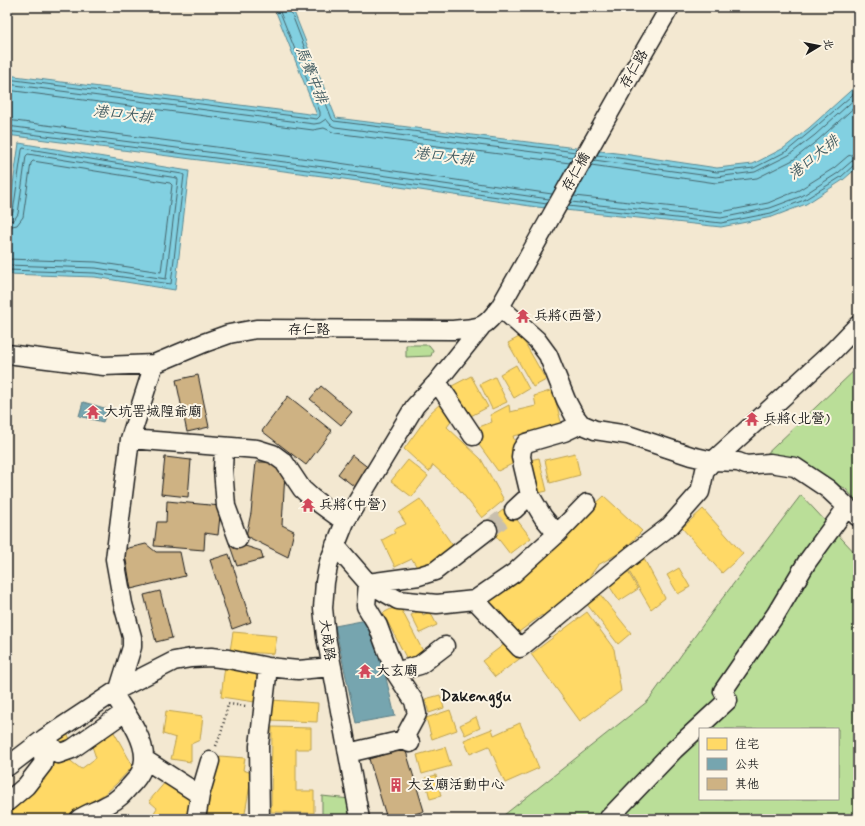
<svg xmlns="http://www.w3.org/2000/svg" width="865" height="826" font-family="Mynerve,'LXGW WenKai TC',sans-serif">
<rect width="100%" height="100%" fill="#f3e8d1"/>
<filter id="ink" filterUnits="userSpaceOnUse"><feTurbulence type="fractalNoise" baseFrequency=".025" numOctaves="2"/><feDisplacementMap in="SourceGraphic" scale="8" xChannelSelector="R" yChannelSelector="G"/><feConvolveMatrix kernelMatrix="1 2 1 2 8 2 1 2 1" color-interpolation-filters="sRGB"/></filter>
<g filter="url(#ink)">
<path fill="#bade98" stroke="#6b7d5a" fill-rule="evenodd" d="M406,345H429L433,350L431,356L406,357Z
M858,367V503L845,488L757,463Z
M801,495L858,556V819H503L504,815L648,701L718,604ZM700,729H838V799H700Z
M322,796L350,799L352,819H322Z"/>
<path fill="#82d0e1" stroke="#598892" d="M274,7H292L336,118L624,154L717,168L753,164L784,148L809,128L858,84V167L843,180L806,204L772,217L721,227L537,207L330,177L7,135V75L317,115Z
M19,143L189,171L175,290L95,277L7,274V226Z"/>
<path fill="#ffd966" stroke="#bba050" d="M521,336L546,380L533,387L508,343Z
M516,365L529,389L514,398L500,374Z
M471,376L488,407L467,418L450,387Z
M495,377L507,402L492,409L480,384Z
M553,390L562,426L513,436L517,448L518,461L498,471L469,431L492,422L490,415L509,405L510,412L536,406L534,396Z
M441,403L453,419L447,427L481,459L504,500L482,518L458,488L433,465L429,472L404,449L430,413Z
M575,453L580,475L550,483L545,460Z
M539,458L547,491L534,494L526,461Z
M408,460L428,476L412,497L391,481Z
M604,496L642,531L620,554L619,553L598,565L581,588L545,620L542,615L512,637L481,601L518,576Z
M420,499L456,550L420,572L412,559L395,567L382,540L395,533L393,530L406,524L399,513Z
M507,507L531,538L510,554L486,523Z
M703,509L743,554L722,573L682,528Z
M643,557L665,598L651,609L627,568Z
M679,568L690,587L678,594L667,575Z
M628,572L638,589L619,601L608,584Z
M599,593L631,633L618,644L586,603Z
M399,605L425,655L409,663L383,613Z
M421,610L423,615L430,612L437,625L420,633L411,615Z
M587,612L614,649L621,691L580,721L531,654Z
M233,632L277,636L274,654L230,651Z
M510,640L522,657L495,677L482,661Z
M225,666L259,671L255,702L221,697Z
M440,695L444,708L429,713L425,699Z
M271,700L318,703L317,722L269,720Z
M450,710L457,730L432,739L426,718Z
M166,711L203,716L200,740L191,744V762L171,759L176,738L163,734Z
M476,717L480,728L465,735L460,725Z
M520,723L539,768L505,783L489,746L470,754L464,740L492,729L494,735Z
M111,727L133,766L116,784L106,793L64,819H7V803L33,784L45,780L41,768L63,755L81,769L96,758L90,740Z
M272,727L311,728V749H296V791H314V813L271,812Z
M66,732L72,742L61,749L55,740Z
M445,747L451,766L422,774L417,755Z
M220,756L245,758L243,770L252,773L244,819H202L208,808L213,773Z
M436,775L441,796L430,799L425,778Z
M167,780L192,794L190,814L185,819H150L157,808L149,801Z"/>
<path fill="#76a5af" stroke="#5b7c83" d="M524,310L527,314L523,318L519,313Z
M83,402L108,409L103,422L79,416Z
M372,619L395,716L356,723L335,626Z"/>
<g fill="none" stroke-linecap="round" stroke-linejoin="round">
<path stroke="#45646b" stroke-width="1" d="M289,7L332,119L334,121L576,152
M7,79L317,119L320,116V112L278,7
M7,84L314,124L320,123L326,119L331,125L335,127L573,157
M7,90L313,130L324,128L335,133L570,163
M7,120L332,162L552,194
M7,126L331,168L549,199
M7,131L331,173L547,204
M597,155L717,172L754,168L787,151L811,131L858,90
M594,160L716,177L755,172L789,155L815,135L858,96
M591,165L716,183L757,178L793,160L818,140L858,104
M574,196L721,212L768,203L799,190L834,168L848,156L858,153
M571,202L721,218L770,208L802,196L838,173L852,161L858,159
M568,206L721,223L771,213L804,200L841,177L854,165L858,164
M7,216H11L13,212L22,150L23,148L182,174L184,175L171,284L95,273L7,270
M7,221L14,220L18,214L26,156L28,154L177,178L178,180L166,279L96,268L7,265
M7,227L17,225L23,217L31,163L33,161L170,183L172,185L161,272L96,262L7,259"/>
</g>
<path fill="#ceb283" stroke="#1c1c1c" d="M198,375L209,427L187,432L176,380Z
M321,386L352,412L341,425L310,399Z
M288,396L332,431L306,465L262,431Z
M352,455L370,469L355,487L338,474Z
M165,457L191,460L188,497L161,494Z
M256,462H273L285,473L282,525L294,531L288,557L246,536L251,513Z
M167,501L221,506L218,535L205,533L204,550L154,546L157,522H166Z
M240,541L242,545L261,551L263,559L237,566L229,543Z
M146,544L156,552H180L185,576L131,589L124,549Z
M229,554L251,622L232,629L210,560Z
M160,591L172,638L156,642L144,595Z
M405,748L424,811L400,819H387L369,759Z"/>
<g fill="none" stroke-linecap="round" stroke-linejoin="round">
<path stroke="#c8bfad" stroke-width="18" stroke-dasharray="18 9" stroke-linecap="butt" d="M488,530L514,510"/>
<defs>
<path id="minor" d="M500,307L537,340L548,355L566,400L574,415L581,424L595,430L628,435L691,456L713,461L738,462L746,465L770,463L795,467L828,489L858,517
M7,354L104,366L154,364L204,343L229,334L256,329L453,330C481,327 483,330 500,307C557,207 612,106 670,7
M154,364L130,439L257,449L273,454L284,462L302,489L312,498L345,522
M437,382L473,436
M224,448L223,469L226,506L238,539
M514,510L530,495
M557,534L543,517L530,495L521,457L522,449L526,443L564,432L581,424
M335,545L368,583L398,600L437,604L475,600L514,573L557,534L587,503
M475,600L520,648L631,556L670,526L700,492L705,470L713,461L833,351L858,325
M445,646L420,665L395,672L378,626L366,606L368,583L419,576L435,571L488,530
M332,667L360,819
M395,672L414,701L417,714L403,740
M119,689L132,647V637L123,604L115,559L130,439
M45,738L58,754L72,749L125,712
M348,753L403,740L410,743
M144,759L200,795
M7,767L45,738L119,689L174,661L191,658L211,657L228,659L268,667L298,670L332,667L326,637L323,608L325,582L329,562L345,522L415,406L437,382L481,327
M7,802L26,786L43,764L45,738
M79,819C88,813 99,810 109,804C118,800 124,793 130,786C137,779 144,770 144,759C145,737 124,711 113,693
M196,819L200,795L210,761
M260,819L259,746L268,667
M608,819L674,750L728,700L723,691L776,614L807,562L847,507"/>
</defs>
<use href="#minor" stroke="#1c1c1c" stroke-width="21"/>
<path stroke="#1c1c1c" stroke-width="2.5" stroke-dasharray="1 3" stroke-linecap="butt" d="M216,746L222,730L228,704L246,706"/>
<use href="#minor" stroke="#fcf5e5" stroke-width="18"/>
</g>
</g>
<defs>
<symbol id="temple-bare" viewBox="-9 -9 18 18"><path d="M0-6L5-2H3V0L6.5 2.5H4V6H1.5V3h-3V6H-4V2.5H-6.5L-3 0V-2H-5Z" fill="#d1495b" stroke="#fcf5e5" stroke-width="2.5" paint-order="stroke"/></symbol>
<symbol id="building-bare" viewBox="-9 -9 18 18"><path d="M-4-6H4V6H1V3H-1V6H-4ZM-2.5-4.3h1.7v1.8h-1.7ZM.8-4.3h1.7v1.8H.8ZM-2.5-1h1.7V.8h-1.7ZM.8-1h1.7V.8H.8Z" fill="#d1495b" stroke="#fcf5e5" stroke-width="2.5" paint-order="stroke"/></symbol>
</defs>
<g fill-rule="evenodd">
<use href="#temple-bare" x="513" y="306" width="20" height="20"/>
<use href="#temple-bare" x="83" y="402" width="20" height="20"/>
<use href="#temple-bare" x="742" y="409" width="20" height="20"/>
<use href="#temple-bare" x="298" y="495" width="20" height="20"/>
<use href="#temple-bare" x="355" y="661" width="20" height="20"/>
<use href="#building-bare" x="386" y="775" width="20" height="20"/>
</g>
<g text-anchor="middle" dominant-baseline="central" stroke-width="4" stroke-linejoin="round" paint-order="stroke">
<g font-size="14" fill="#1c1c1c" stroke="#fcf5e5">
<text transform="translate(634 69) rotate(-60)">存仁路</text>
<text transform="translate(576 172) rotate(-61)">存仁橋</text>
<text x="309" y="330">存仁路</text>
<text transform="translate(327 640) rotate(82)">大成路</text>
</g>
<g font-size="14" fill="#1c1c1c" stroke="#fcf5e5" text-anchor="start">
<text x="534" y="316">兵將(西營)</text>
<text x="104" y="412">大坑罟城隍爺廟</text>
<text x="763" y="419">兵將(北營)</text>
<text x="319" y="505">兵將(中營)</text>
<text x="376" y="671">大玄廟</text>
<text x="407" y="785">大玄廟活動中心</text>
</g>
<g font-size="15" font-style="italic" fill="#405b61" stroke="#fcf5e5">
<text transform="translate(311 75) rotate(68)">馬賽中排</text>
<text transform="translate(123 115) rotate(7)">港口大排</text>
<text transform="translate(444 157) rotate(7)">港口大排</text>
<text transform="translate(814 158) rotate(-39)">港口大排</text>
</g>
<g font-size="16" font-weight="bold" fill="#1c1c1c" stroke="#fcf5e5">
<text x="476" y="696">Dakenggu</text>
</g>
</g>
<rect width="865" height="826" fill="none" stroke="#fcf5e5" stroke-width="24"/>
<rect x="12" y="12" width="841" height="802" fill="none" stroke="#1c1c1c" stroke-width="1.5" filter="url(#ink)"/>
<rect x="699" y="728" width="140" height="72" fill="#fcf5e5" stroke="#a29e95"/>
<rect x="707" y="738" width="20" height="12" fill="#ffd966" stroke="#a29e95"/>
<text x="735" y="748" font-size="12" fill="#1c1c1c">住宅</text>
<rect x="707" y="758" width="20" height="12" fill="#76a5af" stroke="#a29e95"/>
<text x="735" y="768" font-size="12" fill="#1c1c1c">公共</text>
<rect x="707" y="778" width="20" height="12" fill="#ceb283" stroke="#a29e95"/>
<text x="735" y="788" font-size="12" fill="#1c1c1c">其他</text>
<g transform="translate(819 46) rotate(80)" stroke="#fcf5e5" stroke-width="3" paint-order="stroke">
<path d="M0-3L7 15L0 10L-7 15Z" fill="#1c1c1c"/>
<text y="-6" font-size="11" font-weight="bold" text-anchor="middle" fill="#1c1c1c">北</text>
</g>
</svg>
